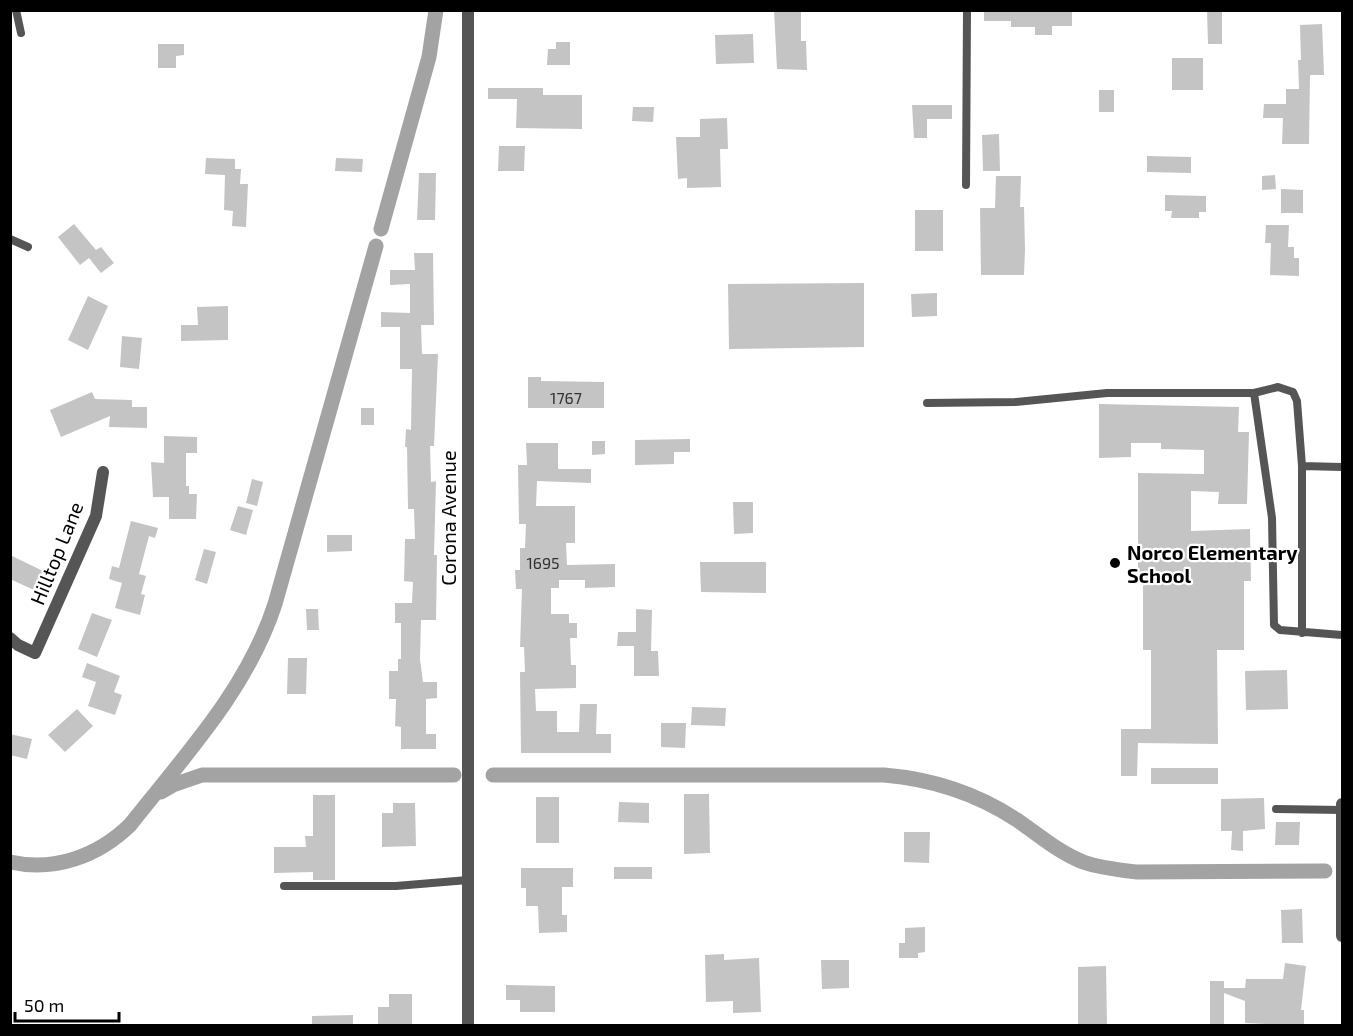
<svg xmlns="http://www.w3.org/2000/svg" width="1353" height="1036" font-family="'Exo 2',sans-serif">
<rect width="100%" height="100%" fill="#fff"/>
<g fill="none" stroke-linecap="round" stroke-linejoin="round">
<path stroke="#a3a3a3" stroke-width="15" d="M381,229L429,57L436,10
M493,775H884C932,779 976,793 1017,820C1039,835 1058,852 1083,862C1100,868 1119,870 1137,872L1325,871
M161,792L173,785L202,775H454
M10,862C55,872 98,856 130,825C185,755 247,690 275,604L376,246"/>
</g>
<path fill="#c4c4c4" d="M774,10H801V41H806L807,70L777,69Z
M984,10H1072V26H1052V35H1035V27H1011V21H984Z
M1207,10H1222V44H1208Z
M1322,24L1324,75H1310L1309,144H1282L1283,118H1263L1264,104H1286V89H1299L1298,60H1301L1300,25Z
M753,34L754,63L716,64L715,35Z
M556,42H570V65H547L548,49H556Z
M158,44H184V55L176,56V68H158Z
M1172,58H1203V90H1172Z
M488,88H543V95H582V129L516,128L517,99H488Z
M1099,90H1114V112H1099Z
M912,105H952V119H927V138H914Z
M633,107H654L653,122L632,121Z
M727,118L728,149H720L721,187L687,188V178L678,179L676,137H700V119Z
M999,134L1000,171H983L982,135Z
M499,146H525L524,171H498Z
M1147,156L1191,157V173L1147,172Z
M206,158L235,159V169H241L240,184H248L246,227L232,226L233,211L224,210L225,175L205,174Z
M336,158L363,159L362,172L335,171Z
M419,173H436L435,220H417Z
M1275,175L1276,189L1262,190V176Z
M996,176H1021L1020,207H1024L1025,250L1024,275H981L980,208H995Z
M1281,189L1303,190V213H1281Z
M1165,195L1206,196V212H1199V218H1171L1172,211H1165Z
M915,210H943V251H915Z
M74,224L96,250L101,247L114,263L101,273L89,258L80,265L58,237Z
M1266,225H1289L1288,247H1294V258H1299V276L1270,275L1271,243H1265Z
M414,253H433L434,325H421L422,354H438L434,446H430L431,482L436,481L434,555H437L436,620H421L420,659L423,682H437V698L426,699V734H436V749H401V727L395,726L396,699H389V671H398V659H401V623H395V603H412L413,582L404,581L405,539H415L414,509H408L407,447H405L406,429L411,430L412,369H400V327H381V312L410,313V284L390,285V270H415Z
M864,283V347L729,349L728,284Z
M937,293V316L912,317L911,294Z
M88,296L108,306L88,350L68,340Z
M228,306V340L181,341V325H198L197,307Z
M122,336L142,338L139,369L120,367Z
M528,377H541V381L604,382V408H528Z
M92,392L95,399L132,400V407H147V428L109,427L110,416L61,437L50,410Z
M1099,404L1239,407L1238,432H1249L1247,504H1218L1219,492L1191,491V531L1250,529L1251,581H1244V650H1217L1218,744L1138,743L1137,776H1121V729H1151V650H1143V579H1138V473L1204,474V450L1161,449V443H1131V457L1099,458Z
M361,408H374V425H361Z
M164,436L197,437V453H186V486H189V494H197L196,519H169V497H153L151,462L164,463Z
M690,439V452H674V464L635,465V440Z
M592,441H605V454L592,455Z
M526,443H558V469H591V483L537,481L536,506H575V543H566L567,565L615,564V587L585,588V580H559V588H551V614H569V623H577V638H570L571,665H576V688L535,689L536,711H557V732H579L580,704H597L596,734H611V753H521L520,672H525L524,647H520L522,589H516L515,570H520V548H525L526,524H519L518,465H527Z
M252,479L263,482L257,506L246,503Z
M733,502H753V533L734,534Z
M238,506L253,510L246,535L230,530Z
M131,521L158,528L155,538L149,536L139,574L146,576L141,594L145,595L140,615L115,608L122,583L109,579L112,566L119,568Z
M327,535H352V551L327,552Z
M204,549L216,552L207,584L195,580Z
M10,555L43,571L34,590L10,579Z
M700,562H766V593L701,592Z
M306,609H318L319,630H307Z
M636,609L652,610L651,651H658L659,676H634V646H617L618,632H636Z
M92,613L112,620L97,657L78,649Z
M288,658H307L306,694H287Z
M87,663L120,676L114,692L122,695L115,715L88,706L96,682L82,677Z
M1287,670L1288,709L1246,710L1245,671Z
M692,707L726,708L725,726L691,725Z
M77,709L93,726L65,752L48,735Z
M661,723H686L685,748L661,747Z
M10,734L32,739L27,759L10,755Z
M1151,768H1218V784H1151Z
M684,794H709L710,853L684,854Z
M313,795H335V880H313V872L274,873V847H306L305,836H313Z
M536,797H559V843H536Z
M1264,798L1265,829L1243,831V851L1231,850L1232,831H1221V799Z
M619,802L649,803V823L618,822Z
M393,803H415L416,846L382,847V813H393Z
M1276,822H1300L1299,845H1275Z
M904,832H930L929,863L904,862Z
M614,867H652V879H614Z
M521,868H573V887H562V915H567V932L539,933L538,906H526V888H521Z
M1302,909L1303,943H1282L1281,910Z
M925,927V952L918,953V958H899V943H905V928Z
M724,954V960L759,958L761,1012L733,1013V1001L706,1002L705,955Z
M821,960H849V988L822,989Z
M1285,963L1306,966L1301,1010H1304V1026L1245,1023V1001L1224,993V1026H1210V981H1224V988H1245L1246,979H1283Z
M1106,966L1107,1025H1078V967Z
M506,985L555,986V1012H520V1000H506Z
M389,994H412V1026H378V1007H389Z
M353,1015V1026H312V1016Z"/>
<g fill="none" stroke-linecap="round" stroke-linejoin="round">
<path stroke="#555" stroke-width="8" d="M16,10L21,33
M966,185L967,10
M10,239L28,247
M927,403L1015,402L1107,393H1254
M1302,466V633
M1342,467L1302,466L1297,401L1293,392L1278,387L1254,393L1272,518L1274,625L1280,630L1342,635
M1276,809L1342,810
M284,886H396L468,880"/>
<path stroke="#555" stroke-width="12" d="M468,10V1026
M10,638L18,645L35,653L96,516L103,472
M1342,804V936"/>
</g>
<circle fill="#000" stroke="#fff" stroke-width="2" cx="1115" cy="563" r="6"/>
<g text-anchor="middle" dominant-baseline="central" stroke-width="4.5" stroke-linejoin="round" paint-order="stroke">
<g font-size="16" fill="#313131">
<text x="566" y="397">1767</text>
<text x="543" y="562">1695</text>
</g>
<g font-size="20" fill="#000" stroke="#fff">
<text transform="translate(448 518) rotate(-90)">Corona Avenue</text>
<text transform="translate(56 553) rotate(-68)">Hilltop Lane</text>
</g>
<g font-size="20" font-weight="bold" fill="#000" stroke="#fff" text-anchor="start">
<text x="1127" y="552">Norco Elementary<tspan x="1127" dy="23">School</tspan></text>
</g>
</g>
<rect width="1353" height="1036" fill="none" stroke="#000000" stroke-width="24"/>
<path d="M15 1012v9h104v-9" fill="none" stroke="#000000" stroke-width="3"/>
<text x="24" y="1012" font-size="18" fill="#000000" stroke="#ffffff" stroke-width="4.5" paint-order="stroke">50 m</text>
</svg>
